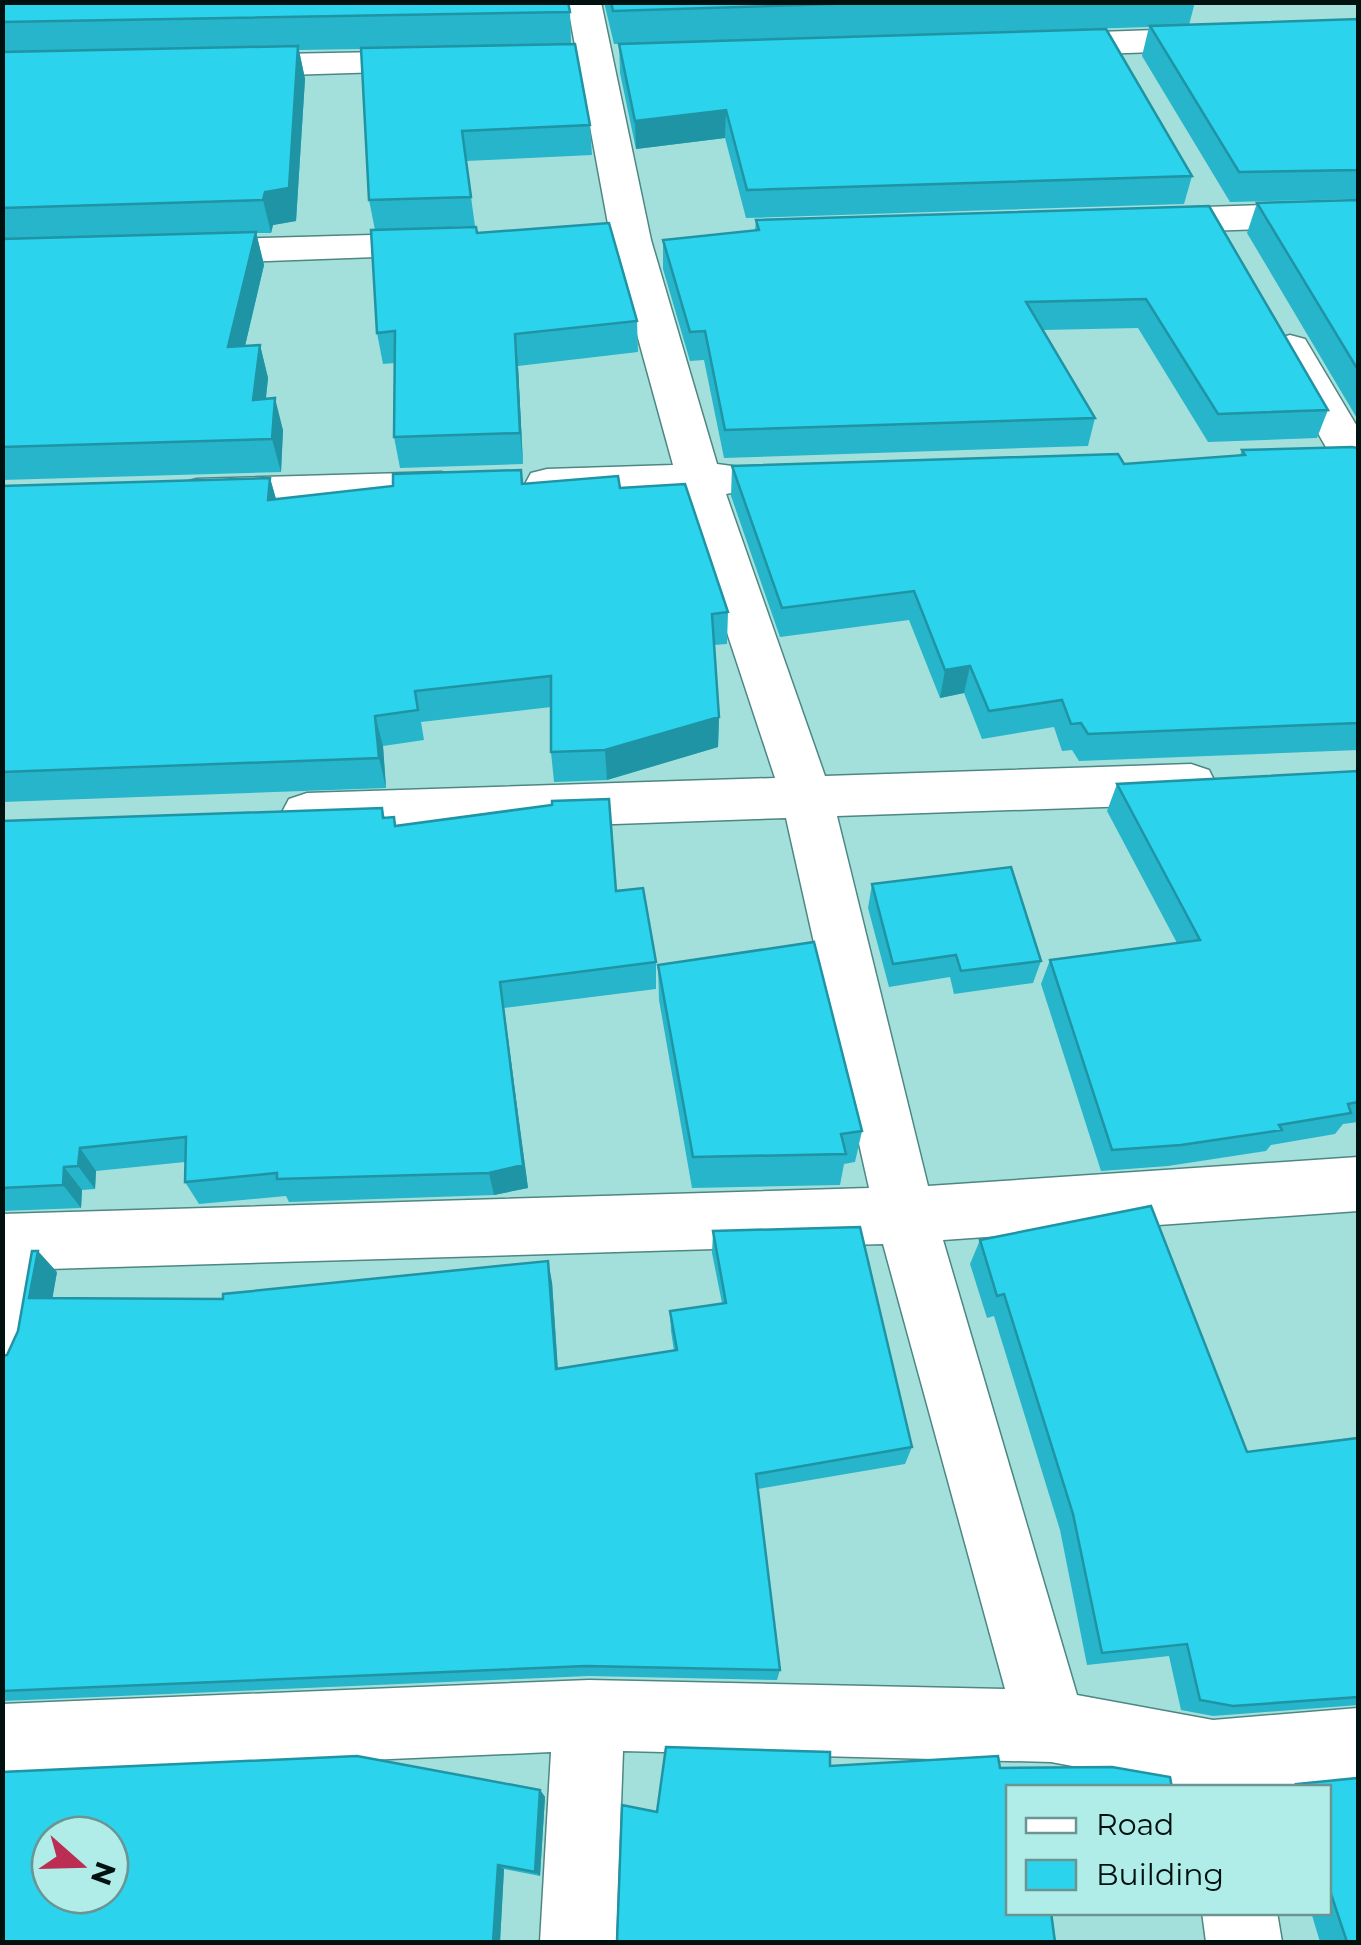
<svg xmlns="http://www.w3.org/2000/svg" width="1361" height="1945" font-family="Montserrat,sans-serif">
<rect width="100%" height="100%" fill="#a4e0db"/>
<g fill="none" stroke-linecap="round" stroke-linejoin="round">
<defs>
<path id="street" d="M567,2H601L651,240L717,464L747,468L753,479L747,490L726,494L825,776L1191,764L1209,770L1216,784L1209,798L1191,804L837,816L928,1186L1358,1157V1211L943,1240L1077,1695L1213,1720L1358,1708V1780L1265,1788H1190L1051,1762L623,1751L616,1942H540L551,1752L2,1776V1704L589,1680L1005,1689L883,1244L48,1269L34,1350L24,1372L2,1380V1214L869,1188L786,818L307,835L289,829L281,814L289,799L307,793L775,778L682,496L547,499L531,495L525,484L531,473L547,469L673,465L611,240Z
M1358,23V45L1040,56L1028,52L1022,45L1028,38L1040,34Z
M434,51L447,54L452,62L447,70L225,77L212,74L207,66L212,58L225,55Z
M1358,202V226L1145,233L1131,229L1125,221L1131,213L1145,209Z
M444,233L458,236L464,245L458,254L185,264L171,261L165,252L171,243L185,240Z
M1290,335L1305,339L1358,428V479L1342,475L1269,348L1275,339Z
M441,472L457,476L463,487L457,498L441,502L197,509L181,505L175,494L181,483L197,479Z
M1202,1912H1277L1282,1942H1206Z"/>
</defs>
<use href="#street" stroke="#4d8783" stroke-width="3"/>
<use href="#street" fill="#fff" fill-rule="evenodd"/>
</g>
<path fill="#26b5cb" d="M2,2L570,12L571,44L590,125L592,155L466,161L475,226L375,230L369,200L361,49L299,50L305,79L296,221L273,225L271,233H256L264,265L245,346L260,345L268,378L266,399L283,430L281,472L2,480Z
M604,2H1195L1189,25L1358,19V199L1230,202L1142,56L1149,27L614,44Z
M619,44L1192,176L1184,204L746,218L725,138L636,149L620,73Z
M1358,200V420L1247,233L1257,203Z
M1209,206L1328,410L1317,438L1208,442L1138,328L1043,330L1095,418L1088,446L724,458L704,360L690,361L663,269V240L755,230L756,220Z
M477,233L637,321L638,352L518,366L523,464L400,468L394,437L395,363L383,364L377,333Z
M1358,448V750L1079,761L1072,750L1062,751L1054,727L982,739L964,693L940,698L909,620L780,637L731,496L732,466L1124,464L1240,455L1242,450Z
M521,470L523,484L620,488L728,612L727,644L714,645L719,717L718,747L607,780L554,782L551,752V707L421,722L424,740L383,746L386,788L2,802V486L270,478L276,499L393,486Z
M1358,771V1122L1343,1124L1335,1134L1271,1145L1266,1151L1168,1166L1101,1171L1041,984L1050,960L1177,943L1107,811L1117,784Z
M382,808L385,818L394,817L396,825L616,891L656,962V989L504,1008L528,1188L494,1195L289,1202L286,1196L199,1204L185,1182V1162L96,1171L95,1189L82,1190L81,1208L2,1211V821Z
M872,884L1041,961L1033,983L954,994L950,977L889,987L868,908Z
M658,965L862,1131L855,1162L844,1164L840,1185L692,1188L659,1000Z
M713,1231L912,1447L905,1464L758,1489L780,1670L777,1680L589,1676L2,1701V1356L7,1355L57,1272L52,1298L223,1299L552,1282L558,1369L674,1351L671,1331L670,1311L722,1303L712,1253Z
M980,1240L1247,1452L1358,1438V1705L1213,1716L1181,1710L1169,1656L1087,1665L1060,1530L994,1316L987,1318L970,1264Z
M1358,1778V1942H1320L1311,1912H1328V1788H1284L1296,1784Z
M540,1790L545,1797L540,1876L504,1869L500,1942H2Z"/>
<path fill="#1f94a5" d="M298,46L305,79L296,221L273,225L271,233L263,200Z
M726,110L725,138L636,149L635,121Z
M256,232L264,265L237,380L228,347Z
M515,334L518,366L523,464L520,433Z
M260,345L268,378L262,432L253,400Z
M275,398L283,430L281,472L272,439Z
M270,478L279,510L268,500Z
M970,666L964,693L940,698L945,670Z
M375,716L383,746L386,788L379,758Z
M719,717L718,747L607,780L605,750Z
M500,982L528,1188L494,1195L489,1173Z
M80,1148L96,1171L95,1189L78,1166Z
M64,1167L82,1190L81,1208L63,1185Z
M38,1251L57,1272L49,1318L29,1298Z
M548,1261L552,1282L559,1388L556,1369Z
M540,1790L545,1797L540,1876L535,1872Z
M498,1865L504,1869L500,1942H493Z"/>
<path fill="#2cd3ec" stroke="#1f94a5" stroke-width="2.5" fill-rule="evenodd" d="M2,2H568L570,12L2,22Z
M611,2H893L613,11Z
M1358,19V170L1239,172L1150,26Z
M1106,29L1192,176L747,190L726,110L635,121L619,44Z
M575,44L590,125L462,131L471,197L369,200L361,48Z
M298,46L289,188L265,192L263,200L2,208V52Z
M1358,200V370L1257,203Z
M1209,206L1328,410L1218,414L1146,299L1026,302L1095,418L725,430L705,331L690,332L663,240L759,230L756,220Z
M609,223L637,321L515,334L520,433L394,437L395,331L377,333L371,230L476,227L477,233Z
M256,232L228,347L260,345L253,400L275,398L272,439L2,447V239Z
M1352,447L1358,448V723L1088,734L1081,723L1071,724L1062,700L989,711L970,666L945,670L914,591L782,608L732,466L1118,454L1124,464L1245,455L1242,450Z
M521,470L522,484L618,476L620,488L685,484L728,612L712,614L719,717L605,750L551,752V676L415,691L418,710L375,716L379,758L2,772V486L270,478L268,500L393,486V474Z
M1358,771V1102L1348,1104L1351,1113L1279,1125L1282,1130L1181,1145L1112,1150L1050,960L1200,940L1117,784Z
M609,799L616,891L643,888L656,962L500,982L523,1165L489,1173L277,1179V1173L185,1182L186,1137L80,1148L78,1166L64,1167L63,1185L2,1188V821L382,808L383,818L394,817L395,826L552,805V801Z
M1011,867L1041,961L961,971L956,955L893,964L872,884Z
M814,942L862,1131L841,1134L846,1154L693,1157L658,965Z
M1151,1206L1247,1452L1358,1438V1697L1233,1706L1200,1700L1187,1644L1102,1653L1073,1514L1004,1294L997,1296L980,1240Z
M860,1227L912,1447L756,1474L780,1670L586,1666L2,1691V1356L7,1355L18,1331L32,1251H38L29,1298L223,1299V1294L548,1261L556,1369L677,1350L670,1311L726,1303L713,1231Z
M666,1747L830,1752V1766L998,1756L1000,1768L1112,1767L1170,1777L1172,1788H1008V1912H1051L1055,1942H614L617,1941L622,1805L657,1812Z
M357,1756L540,1790L535,1872L498,1865L493,1942H2V1772ZM50,1835H110V1895H50Z
M1358,1778V1942H1347L1328,1885V1788H1297L1296,1784Z"/>
<rect width="1361" height="1945" fill="none" stroke="#001110" stroke-width="10"/>
<rect x="1006" y="1785" width="325" height="130" fill="#b1ede8" stroke="#6a9592" stroke-width="2.5"/>
<rect x="1026" y="1818" width="50" height="15" fill="#ffffff" stroke="#6a9592" stroke-width="2.5"/>
<text x="1096" y="1835" font-size="30" fill="#001110">Road</text>
<rect x="1026" y="1860" width="50" height="30" fill="#2cd3ec" stroke="#6a9592" stroke-width="2.5"/>
<text x="1096" y="1885" font-size="30" fill="#001110">Building</text>
<g transform="translate(80 1865) rotate(110)"><circle r="48" fill="#b1ede8" stroke="#6a9592" stroke-width="2.5"/>
<path d="M0-8L18 38L0 25L-18 38Z" fill="#bc2d54"/>
<text y="-15" font-size="28" font-weight="bold" text-anchor="middle" fill="#001110">N</text>
</g>
</svg>
